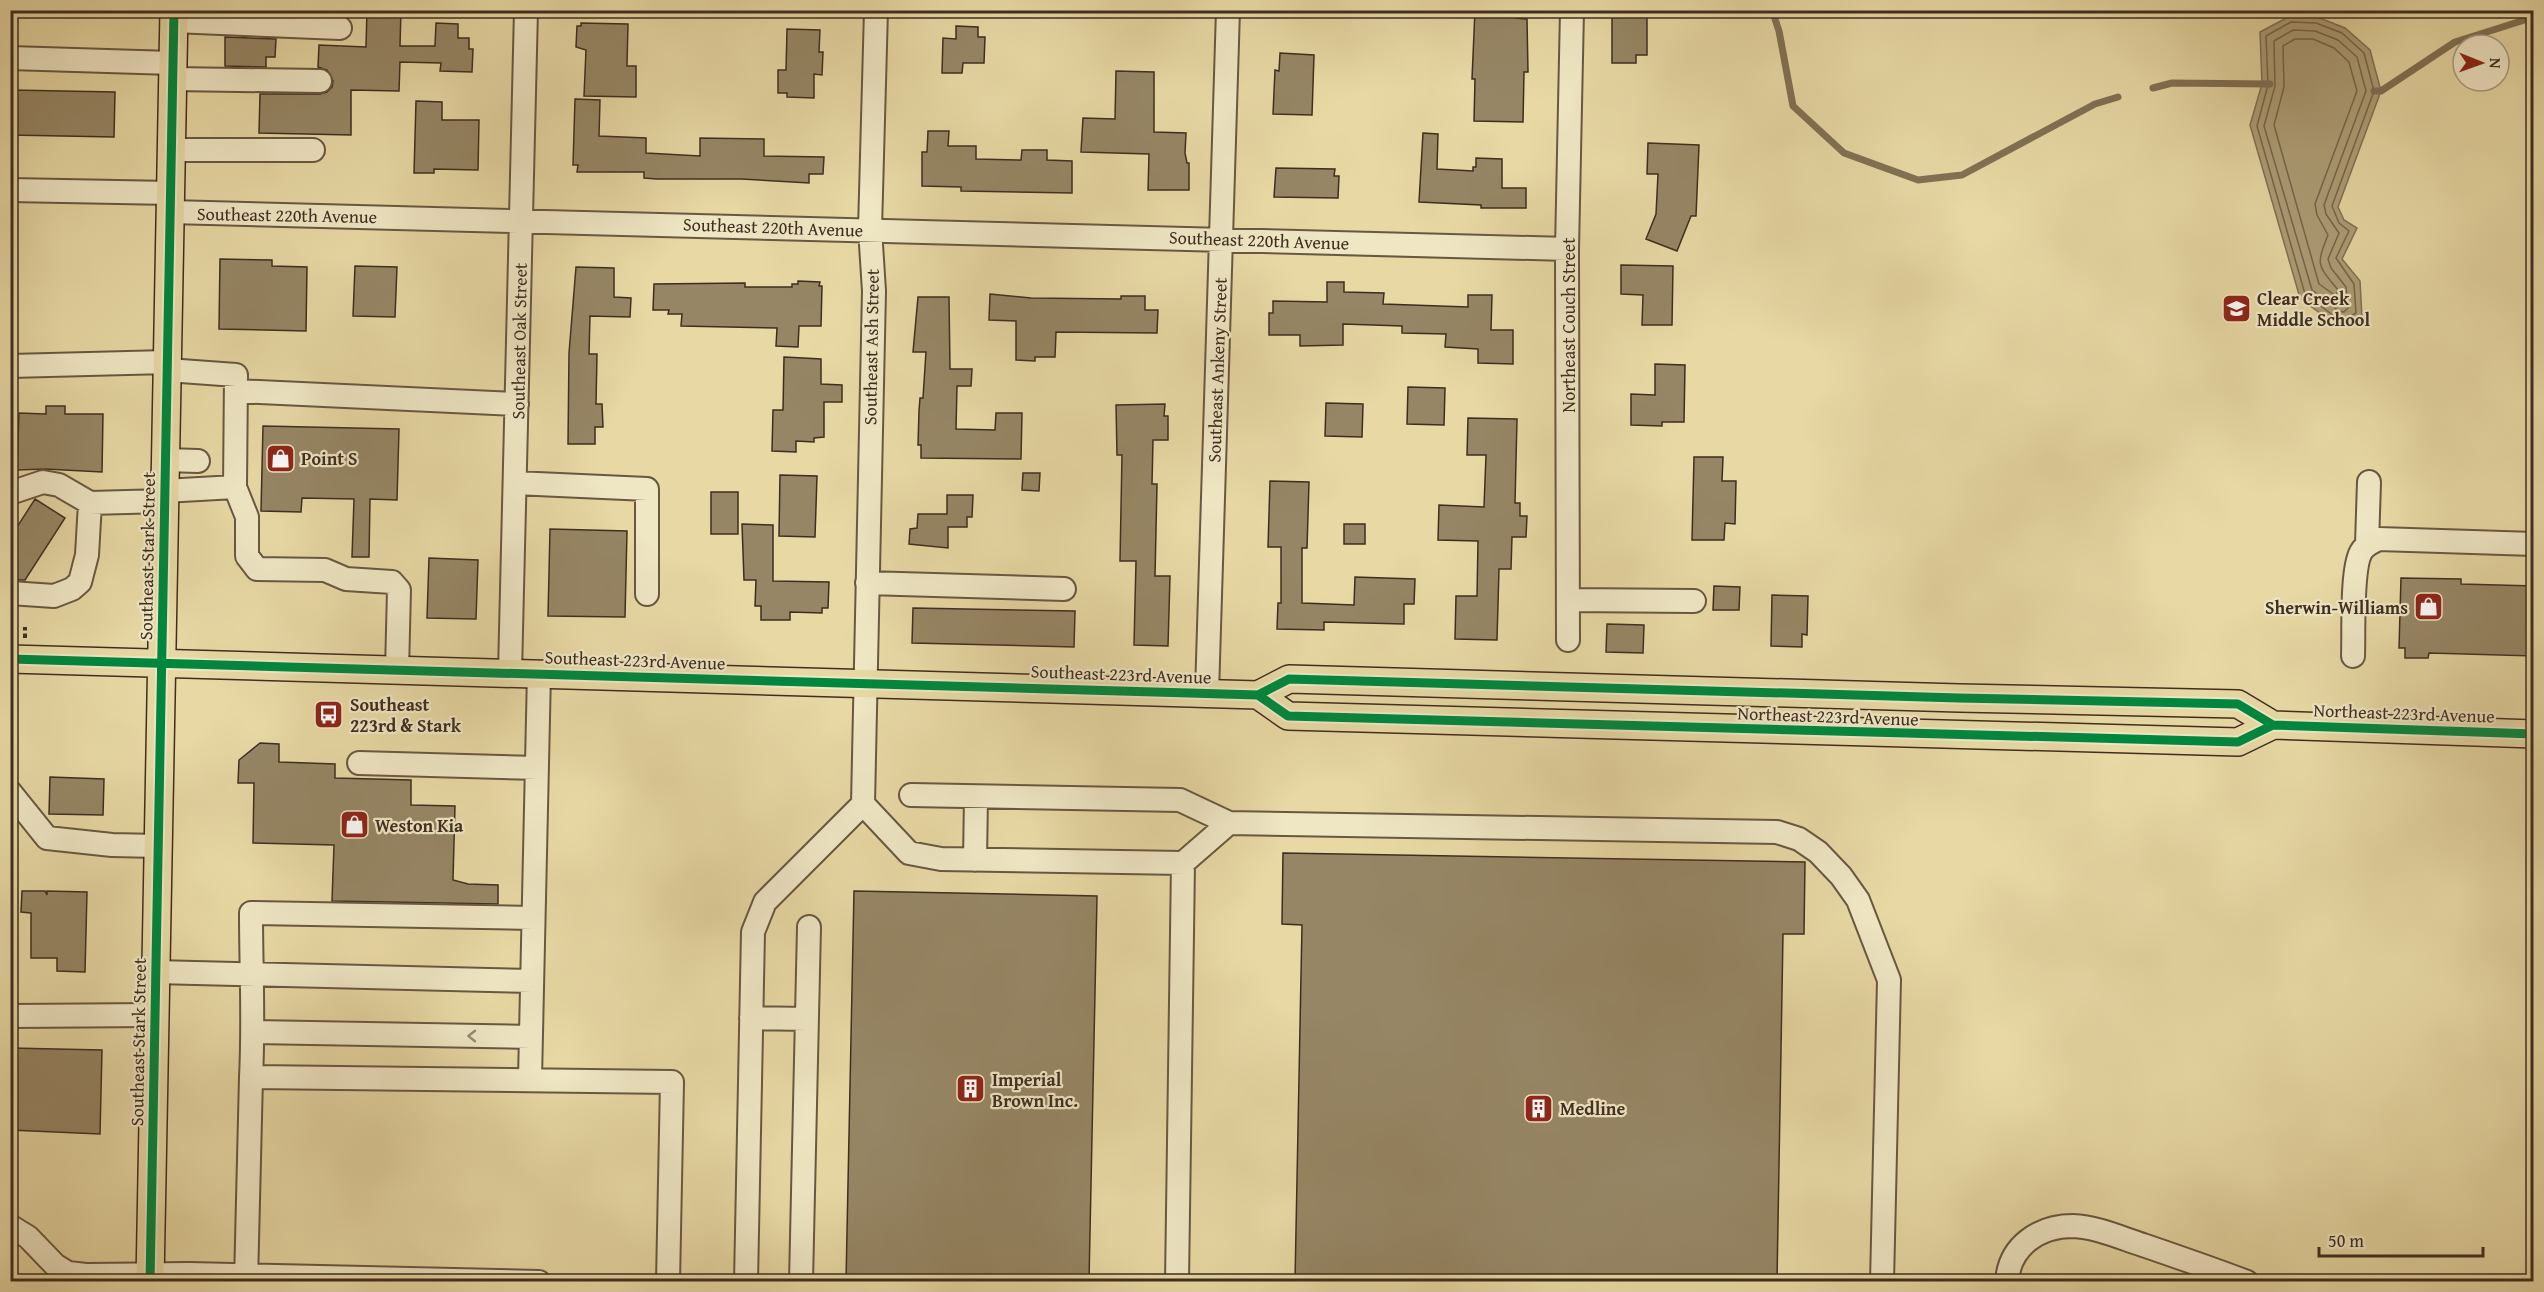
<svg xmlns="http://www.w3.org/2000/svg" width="2544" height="1292" font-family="'Gentium Book Plus',serif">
<rect width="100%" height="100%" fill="#e7d8a4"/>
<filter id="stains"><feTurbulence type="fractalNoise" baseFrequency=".00333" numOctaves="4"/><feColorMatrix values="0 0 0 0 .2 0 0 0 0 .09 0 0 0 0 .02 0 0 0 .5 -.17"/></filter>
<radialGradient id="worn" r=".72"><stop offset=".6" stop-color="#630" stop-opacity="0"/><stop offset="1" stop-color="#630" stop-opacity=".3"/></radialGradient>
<path fill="#ae9e77" stroke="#817155" stroke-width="1.5" d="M2290,16L2317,17L2345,28L2370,50L2381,91L2338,207L2344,220L2357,228L2342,259L2360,281L2362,318L2348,325L2337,326L2300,298L2250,125L2262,84L2260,32Z"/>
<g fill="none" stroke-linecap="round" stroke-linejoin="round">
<path stroke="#76664c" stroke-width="1.5" d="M2291,22L2316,23L2342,33L2364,53L2374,91L2332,206L2339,223L2349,231L2336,258L2354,284L2356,313L2346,319H2338L2305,294L2257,126L2268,85L2266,36Z
M2293,30L2315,31L2338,40L2357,57L2366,91L2324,205L2326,214L2339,233L2328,259L2331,268L2346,287L2348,308L2344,312L2339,311L2312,290L2264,126L2275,86L2274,41Z
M2295,39H2313L2334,48L2349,62L2357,91L2315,204L2317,215L2328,235C2315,266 2318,265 2338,290L2336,296L2319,284L2274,125L2284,87L2283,46Z"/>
<path stroke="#817155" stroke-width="7" d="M1772,10L1779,31L1793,106L1844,153L1918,180L1962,175L2095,104L2118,97
M2153,88L2172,83L2270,84
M2374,91H2381L2455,42L2534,17"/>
</g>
<path fill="#968665" stroke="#3e2e21" stroke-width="1.5" d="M367,10H401L400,46H435L436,23L458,24V38H469V49H473L472,72L440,71L441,63L400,62L399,91L351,90V135L259,133L260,94H320L327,92L332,87L333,81L327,70L318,67L319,45L366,47Z
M1475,10H1516V18L1527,19L1528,72H1524L1523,122L1474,121L1475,79H1472Z
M1612,13H1647V55H1636V63H1612Z
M581,23L628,24L627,66H636V97L584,96L586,50L576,47L577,26H581Z
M956,26L978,27V37H985L984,63H963L962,73H942L943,38L956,39Z
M787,29L820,30L819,52H823L822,75L814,74V98L787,97V93H778V70H786Z
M225,37L276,39L275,57H266V67L225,66Z
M1280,53L1314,55L1312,115L1273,114L1275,70L1279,71Z
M1116,71L1154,72V132L1186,133L1185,153L1187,163H1189V190H1148L1149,154L1081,152L1083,118L1115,119Z
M10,90L115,92L114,137L10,135Z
M575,99L600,100L599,136L646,138V153L700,156V138L764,139V156L824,157L823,174H809V183L741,179H657L644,178V172H577L578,165H573Z
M416,101L442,102V120H479L478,170L434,169V173H414Z
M928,131H949L948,146H976V159L1021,160L1022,150H1047V160L1072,161V193L961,191V187L922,186V152H927Z
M1423,133L1438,134L1437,169L1473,171V167H1476V158L1502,159V188H1526V208H1481V205L1419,202Z
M1648,143L1699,145L1696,216H1691L1677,251L1646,239L1656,214L1658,174H1647Z
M1276,168L1335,169L1334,176H1339L1338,198L1274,197Z
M220,259L272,260V266L307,267L306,331L219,329Z
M1621,265L1673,266L1672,325H1642L1643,295L1621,294Z
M355,266L397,267L395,317L353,316Z
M576,267L614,268V297L631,298L630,317L590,316L589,354H597L596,404H602L603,427H595V444H568L569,353Z
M798,281L820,282L819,286H822L821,326H799L798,347L776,346L777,328L681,326L682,314H668L669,310H653L654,284L745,283V287H792V284H798Z
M1327,282H1344V292L1384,293L1383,304L1468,307V295H1492L1491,330H1513V364L1478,363V349L1445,347L1446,334L1402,333V326L1343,324V345L1300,346V335H1269V313H1273V301L1327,302Z
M990,294L1031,298L1121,299V296H1145V310H1158L1157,333L1056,332L1055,357H1035V361L1016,360V321L989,320Z
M918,297H949L950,369H972L971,386H957L956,429L995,430L996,413H1022L1021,459L921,458V445H918L919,411L920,398H923L926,352H913Z
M784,357L821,359V384L842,385V402H824V437L814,438V442L796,441V452L772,451L773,410H783Z
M1655,364L1685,365L1684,422H1662V426L1631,425V394L1655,395Z
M1408,387L1445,388L1444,425L1407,424Z
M1326,403L1363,404L1362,437L1325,436Z
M1165,404L1164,416H1168V440H1153L1152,484H1157L1155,576H1170L1168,646L1134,645L1136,561H1120L1122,455H1117L1116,405Z
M46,406H65V414H103L102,472L45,469L17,470L19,413L46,414Z
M1468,418L1517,419L1515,503H1520V516H1527L1526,537H1512L1511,569H1499L1497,640L1455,639L1456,596H1477L1478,541L1438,540L1439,505L1484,507L1486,455H1467Z
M263,426L399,429L397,500L370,499L369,557H352L354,499L302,498L301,512L261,511Z
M1694,457H1723L1722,481H1736L1735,524L1725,523L1724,540H1692Z
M1023,473H1040L1039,491L1022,490Z
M780,475L817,476L815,537L779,536Z
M1270,481L1309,482L1307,548H1302V603L1354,605L1355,577L1415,579L1414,604H1404V624L1324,622V630L1277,629L1278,603H1281V547H1268Z
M711,492H738V534H711Z
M947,495H973L972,517H967V527H948V548L909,544L910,529L917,528L918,514H947Z
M35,499L65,518L25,580H19L10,575V538Z
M742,524L773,525V581L829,582L828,608H822V613L790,612V620H761V606H755L756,580H744Z
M1344,524H1365V544H1344Z
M550,529L627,531L625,617L548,616Z
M429,558L478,560L476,619L427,618Z
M2401,578L2461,579V584L2534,586V656L2429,653L2428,658H2405V648H2399Z
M1714,586L1740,587L1739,610H1713Z
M1772,595L1808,596L1807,635L1802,634V647L1771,646Z
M913,608L1075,611L1074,647L912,643Z
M1607,624L1644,625L1643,653L1606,652Z
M260,743L279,744V762L335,764V778L411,780V805L455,806L453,880L468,884L498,885V904L332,901L334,845L253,843L254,783H238L239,760Z
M50,777L104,779L103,815L49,814Z
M1283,853L1805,862L1804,934H1783L1777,1281H1295L1302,925L1282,924Z
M22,891H45L47,895V891L87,892L85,972L57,971V958H31V913L21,912Z
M854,891L1097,896L1089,1281H846Z
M10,1048L102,1050L100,1134L10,1130Z"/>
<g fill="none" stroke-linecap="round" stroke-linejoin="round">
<defs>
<path id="minor" d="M173,21L340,28
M10,58L172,63
M172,79L320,81
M171,150H313
M10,190L171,193
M170,212L1567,249
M10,366L167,362
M236,391L517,404
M165,460L198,461
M515,483L647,489V594
M235,487L247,517V556L257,569L325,570L346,579L392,582L399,590L397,670
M164,491L235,487L236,375L167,370
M10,493L43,482L59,485L90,503L164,501
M2367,544L2369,482
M867,583L1064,589
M10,593L54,596L72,589L80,582L87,555L90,503
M1568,600L1694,601
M1568,640L1567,249L1572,10
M2353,656C2354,633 2351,570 2361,552C2365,545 2372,542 2379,539L2534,544
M510,672L526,10
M1207,693L1228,10
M359,763L537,768
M10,792L47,838L112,845L158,846
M911,795L1180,800L1229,823
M863,804L909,853L941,859L1183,863L1229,823L1777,832L1799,839L1818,852L1841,876L1858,900L1889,980L1882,1282
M975,860L976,797
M155,972L532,981
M10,1016L155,1015
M751,1018L807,1019
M254,1032L531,1037
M251,1077C254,1022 251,968 251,913L533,918
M530,1079L539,673
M10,1226L28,1237L55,1265L68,1273L86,1275L189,1274L539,1282
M246,1282L251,1077L672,1082L668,1282
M746,1282L753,932L765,902L863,804L874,291L870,229L876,10
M801,1282L809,927
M1177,1282L1183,863
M2007,1282C2009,1246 2039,1226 2073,1226C2097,1227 2121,1238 2143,1245C2178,1257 2213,1269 2247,1282"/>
<path id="major" d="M10,659L1258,695L1289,679L1959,698L2238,704L2273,725
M1258,695L1288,716L2238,742L2273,725L2534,734
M150,1282L174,10"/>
</defs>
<use href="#minor" stroke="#685842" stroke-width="26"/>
<use href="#major" stroke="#3e2e21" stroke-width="30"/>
<path stroke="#3e2e21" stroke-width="4" stroke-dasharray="4.5 3" stroke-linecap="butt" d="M25,638V627"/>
<use href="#minor" stroke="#efe6c4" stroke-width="22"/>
<use href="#major" stroke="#e7d8a4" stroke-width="27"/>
<defs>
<path id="cycleway" d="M10,659L1258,695L1289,679L1959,698L2238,704L2273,725
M1258,695L1288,716L2238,742L2273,725L2534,734
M150,1282L174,10"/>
</defs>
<use href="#cycleway" stroke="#efe6c4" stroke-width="13"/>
<use href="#cycleway" stroke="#00873e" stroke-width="9"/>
</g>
<defs><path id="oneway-chevron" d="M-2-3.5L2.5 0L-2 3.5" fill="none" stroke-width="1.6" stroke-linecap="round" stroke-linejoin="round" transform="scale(1.5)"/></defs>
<use stroke="#968a72" href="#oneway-chevron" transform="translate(472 1036) rotate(-179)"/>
<defs>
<symbol id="school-square" viewBox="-11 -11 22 22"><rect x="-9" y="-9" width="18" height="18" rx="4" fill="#8f2418" stroke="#efe6c4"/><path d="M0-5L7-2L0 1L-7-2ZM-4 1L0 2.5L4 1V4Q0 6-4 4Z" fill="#fff"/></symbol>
<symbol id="shop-square" viewBox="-11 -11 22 22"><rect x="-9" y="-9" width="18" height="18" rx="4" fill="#8f2418" stroke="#efe6c4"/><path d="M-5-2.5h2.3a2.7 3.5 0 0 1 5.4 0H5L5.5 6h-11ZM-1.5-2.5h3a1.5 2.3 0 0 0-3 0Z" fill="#fff"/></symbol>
<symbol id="bus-square" viewBox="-11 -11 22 22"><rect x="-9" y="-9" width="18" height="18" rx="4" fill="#8f2418" stroke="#efe6c4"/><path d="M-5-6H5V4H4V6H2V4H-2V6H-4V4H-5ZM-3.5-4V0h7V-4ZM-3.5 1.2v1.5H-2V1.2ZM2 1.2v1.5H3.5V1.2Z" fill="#fff"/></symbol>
<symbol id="building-square" viewBox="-11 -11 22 22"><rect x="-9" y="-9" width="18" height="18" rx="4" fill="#8f2418" stroke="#efe6c4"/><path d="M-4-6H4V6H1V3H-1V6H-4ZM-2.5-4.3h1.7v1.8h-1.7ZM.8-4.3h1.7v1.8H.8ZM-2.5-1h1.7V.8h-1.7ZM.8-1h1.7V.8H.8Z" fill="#fff"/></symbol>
</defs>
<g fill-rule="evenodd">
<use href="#school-square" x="2220" y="292" width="33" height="33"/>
<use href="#shop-square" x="264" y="442" width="33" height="33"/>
<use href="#shop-square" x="2412" y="590" width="33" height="33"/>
<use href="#bus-square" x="312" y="698" width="33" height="33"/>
<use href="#shop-square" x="338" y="808" width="33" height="33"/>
<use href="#building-square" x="954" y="1072" width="33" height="33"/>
<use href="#building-square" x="1522" y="1092" width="33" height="33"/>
</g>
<g text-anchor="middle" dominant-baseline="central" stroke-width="4.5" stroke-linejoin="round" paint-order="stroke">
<g font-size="18" fill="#3e2e21" stroke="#efe6c4">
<text transform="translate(287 215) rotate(1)">Southeast 220th Avenue</text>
<text transform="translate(773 227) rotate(2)">Southeast 220th Avenue</text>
<text transform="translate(1259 240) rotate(2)">Southeast 220th Avenue</text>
<text transform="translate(1568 325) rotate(-90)">Northeast Couch Street</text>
<text transform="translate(519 341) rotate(-89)">Southeast Oak Street</text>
<text transform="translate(871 347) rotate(-89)">Southeast Ash Street</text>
<text transform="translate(1217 370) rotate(-88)">Southeast Ankeny Street</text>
<text transform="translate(147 556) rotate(-89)">Southeast Stark Street</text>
<text transform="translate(635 660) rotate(2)">Southeast 223rd Avenue</text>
<text transform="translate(1121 674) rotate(2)">Southeast 223rd Avenue</text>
<text transform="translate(2404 713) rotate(2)">Northeast 223rd Avenue</text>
<text transform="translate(1828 716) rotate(2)">Northeast 223rd Avenue</text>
<text transform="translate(138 1042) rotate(-89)">Southeast Stark Street</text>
</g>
<g font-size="18" font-weight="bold" fill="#3e2e21" stroke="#efe6c4" text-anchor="start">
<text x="2257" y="298">Clear Creek<tspan x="2257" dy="21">Middle School</tspan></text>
<text x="301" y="458">Point S</text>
<text x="2408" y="607" text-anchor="end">Sherwin-Williams</text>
<text x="350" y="704">Southeast<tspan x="350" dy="21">223rd &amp; Stark</tspan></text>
<text x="375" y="825">Weston Kia</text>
<text x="992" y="1079">Imperial<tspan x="992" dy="21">Brown Inc.</tspan></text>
<text x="1560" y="1108">Medline</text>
</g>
</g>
<rect width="2544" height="1292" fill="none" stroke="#e7d8a4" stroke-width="36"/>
<rect x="12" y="12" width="2520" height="1268" fill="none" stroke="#3e2e21" stroke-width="3"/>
<rect x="18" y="18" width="2508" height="1256" fill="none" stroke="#3e2e21" stroke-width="1.5"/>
<g transform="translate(2481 63) rotate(91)"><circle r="28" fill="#efe6c4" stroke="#a89c83" stroke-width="1.5"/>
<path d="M0-4.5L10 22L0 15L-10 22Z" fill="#8f2418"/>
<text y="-9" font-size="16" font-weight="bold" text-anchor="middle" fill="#3e2e21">N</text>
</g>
<path d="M2319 1247v9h164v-9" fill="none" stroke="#3e2e21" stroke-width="3"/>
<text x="2328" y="1247" font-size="18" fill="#3e2e21" stroke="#efe6c4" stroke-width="4.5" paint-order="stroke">50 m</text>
<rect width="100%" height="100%" filter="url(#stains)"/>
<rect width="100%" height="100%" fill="url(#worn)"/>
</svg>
